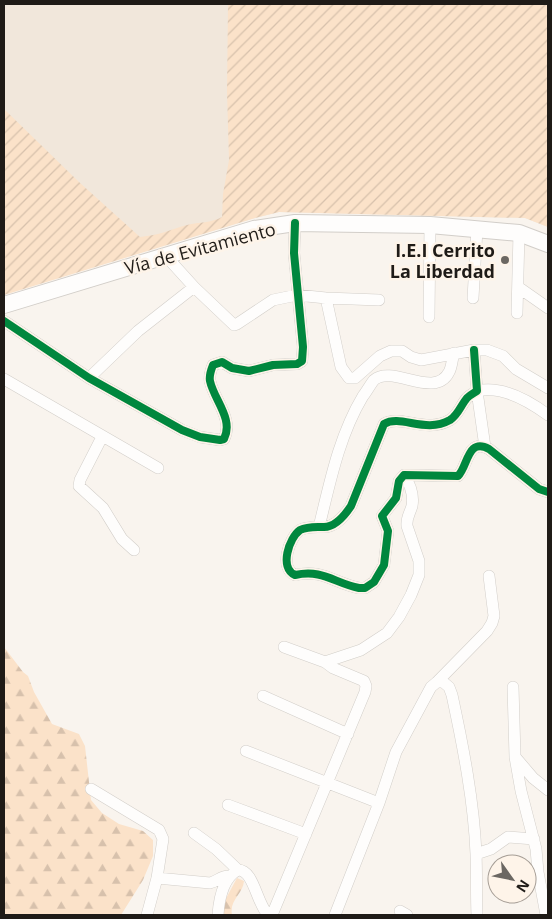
<svg xmlns="http://www.w3.org/2000/svg" width="552" height="919" font-family="'Open Sans',sans-serif">
<defs>
<pattern id="forest-firs" width="22" height="20" patternUnits="userSpaceOnUse" patternTransform="scale(1.25)"><rect width="22" height="20" fill="#fbe2c9"/><path d="M5 1l3.5 6h-7zM16 11l3.5 6h-7z" fill="#d7c1ac"/></pattern>
<pattern id="garden-furrows" width="10" height="10" patternUnits="userSpaceOnUse" patternTransform="scale(1.25)"><rect width="10" height="10" fill="#fbe2c9"/><path d="M-1 1l2-2M0 10L10 0M9 11l2-2" fill="none" stroke="#d7c1ac"/></pattern>
</defs>
<rect width="100%" height="100%" fill="#f9f4ee"/>
<path fill="#f1e7db" d="M4,4H548V227L525,218L279,212L255,218L4,294Z"/>
<path fill="url(#forest-firs)" d="M4,647L23,672L28,676L34,692L52,724L79,734L85,746L91,800L102,813L119,824L143,831L153,840V856L143,880L121,915H4Z
M237,878L244,881C243,894 229,900 232,915H217Z"/>
<path fill="url(#garden-furrows)" d="M228,4H548V227L525,218L279,212L255,218L4,295V109L79,182L140,237C160,235 169,230 187,225C199,222 211,223 222,217L223,194L229,160L227,92Z"/>
<g fill="none" stroke-linecap="round" stroke-linejoin="round">
<defs>
<path id="minor" d="M165,255L194,287L234,325L237,324L273,300L297,295L326,298L379,300
M518,287L548,308
M326,298L341,367L349,378H355L380,356L391,351H402L411,357L421,360L474,350H487L503,356L516,369L548,388
M473,298L477,229
M517,313L519,233
M429,317L430,225
M4,321L89,378L182,430L200,437L220,440L224,439C234,419 214,400 210,381C209,376 211,370 213,365L222,362L232,368L249,371L273,365L297,364L302,361L303,347L294,253L295,223
M474,350L477,391C474,393 470,395 467,398C461,405 458,415 450,420C425,434 401,414 384,424L351,506C345,515 336,527 324,527C316,527 308,526 300,530C289,538 279,568 295,575C323,569 334,583 359,588H365L374,582L384,565L388,531L382,516L396,498L399,481L404,475L458,476C468,467 467,437 489,449L539,489L548,492
M89,378L138,331L194,287
M4,379L158,468
M102,437L80,480L79,486L103,508L122,539L134,550
M485,447L477,391C502,385 529,401 548,415
M319,527C330,482 339,436 363,396C367,391 370,385 374,380C392,364 435,400 449,372C452,367 452,359 454,353
M284,647L325,662L361,650L387,633L399,617L411,595L419,575V561L407,526C406,518 410,513 412,506C414,495 410,484 404,475
M437,682L487,631L492,623L494,616L489,576
M513,687L515,757L521,791L536,849L538,872L546,915
M263,696L348,734
M246,751L379,803
M516,758L533,778L548,790
M91,789L159,830L163,839L157,878L147,915
M228,805L306,834
M194,833L216,849L238,870C223,878 219,900 218,915
M476,854L491,849L508,837L534,839
M238,870C254,870 256,902 268,915
M157,878L210,883C218,881 222,875 230,876
M400,911L407,915
M272,915L365,692L366,686L364,681L333,668L325,662
M335,915L379,803L396,752L431,687L437,682H443L449,687L452,695C463,746 474,802 476,854C477,874 476,895 477,915"/>
<path id="highway" d="M4,305L254,229L295,223L430,225L519,233L548,244"/>
</defs>
<use href="#minor" stroke="#d2cec9" stroke-width="12"/>
<use href="#highway" stroke="#d2cec9" stroke-width="18"/>
<use href="#minor" stroke="#fefdfc" stroke-width="11"/>
<use href="#highway" stroke="#fefdfc" stroke-width="16"/>
<defs>
<path id="cycleway" d="M4,321L89,378L182,430L200,437L220,440L224,439C234,419 214,400 210,381C209,376 211,370 213,365L222,362L232,368L249,371L273,365L297,364L302,361L303,347L294,253L295,223
M474,350L477,391C474,393 470,395 467,398C461,405 458,415 450,420C425,434 401,414 384,424L351,506C345,515 336,527 324,527C316,527 308,526 300,530C289,538 279,568 295,575C323,569 334,583 359,588H365L374,582L384,565L388,531L382,516L396,498L399,481L404,475L458,476C468,467 467,437 489,449L539,489L548,492"/>
</defs>
<use href="#cycleway" stroke="#fef4e9" stroke-width="11"/>
<use href="#cycleway" stroke="#00873e" stroke-width="8"/>
</g>
<circle fill="#6b6762" stroke="#fef4e9" stroke-width="2" cx="505" cy="260" r="5"/>
<g text-anchor="middle" dominant-baseline="central" stroke-width="5" stroke-linejoin="round" paint-order="stroke">
<g font-size="18" fill="#1f1b17" stroke="#fef4e9">
<text transform="translate(200 248) rotate(-15)">Vía de Evitamiento</text>
</g>
<g font-size="18" font-weight="bold" fill="#1f1b17" stroke="#fef4e9" text-anchor="end">
<text x="495" y="250">I.E.I Cerrito<tspan x="495" dy="21">La Liberdad</tspan></text>
</g>
</g>
<rect width="552" height="919" fill="none" stroke="#1f1b17" stroke-width="10"/>
<g transform="translate(512 879) rotate(123)"><circle r="24" fill="#fef4e9" stroke="#a59d95"/>
<path d="M0-4L9 19L0 12L-9 19Z" fill="#6b6762"/>
<text y="-8" font-size="14" font-weight="bold" text-anchor="middle" fill="#1f1b17">N</text>
</g>
</svg>
